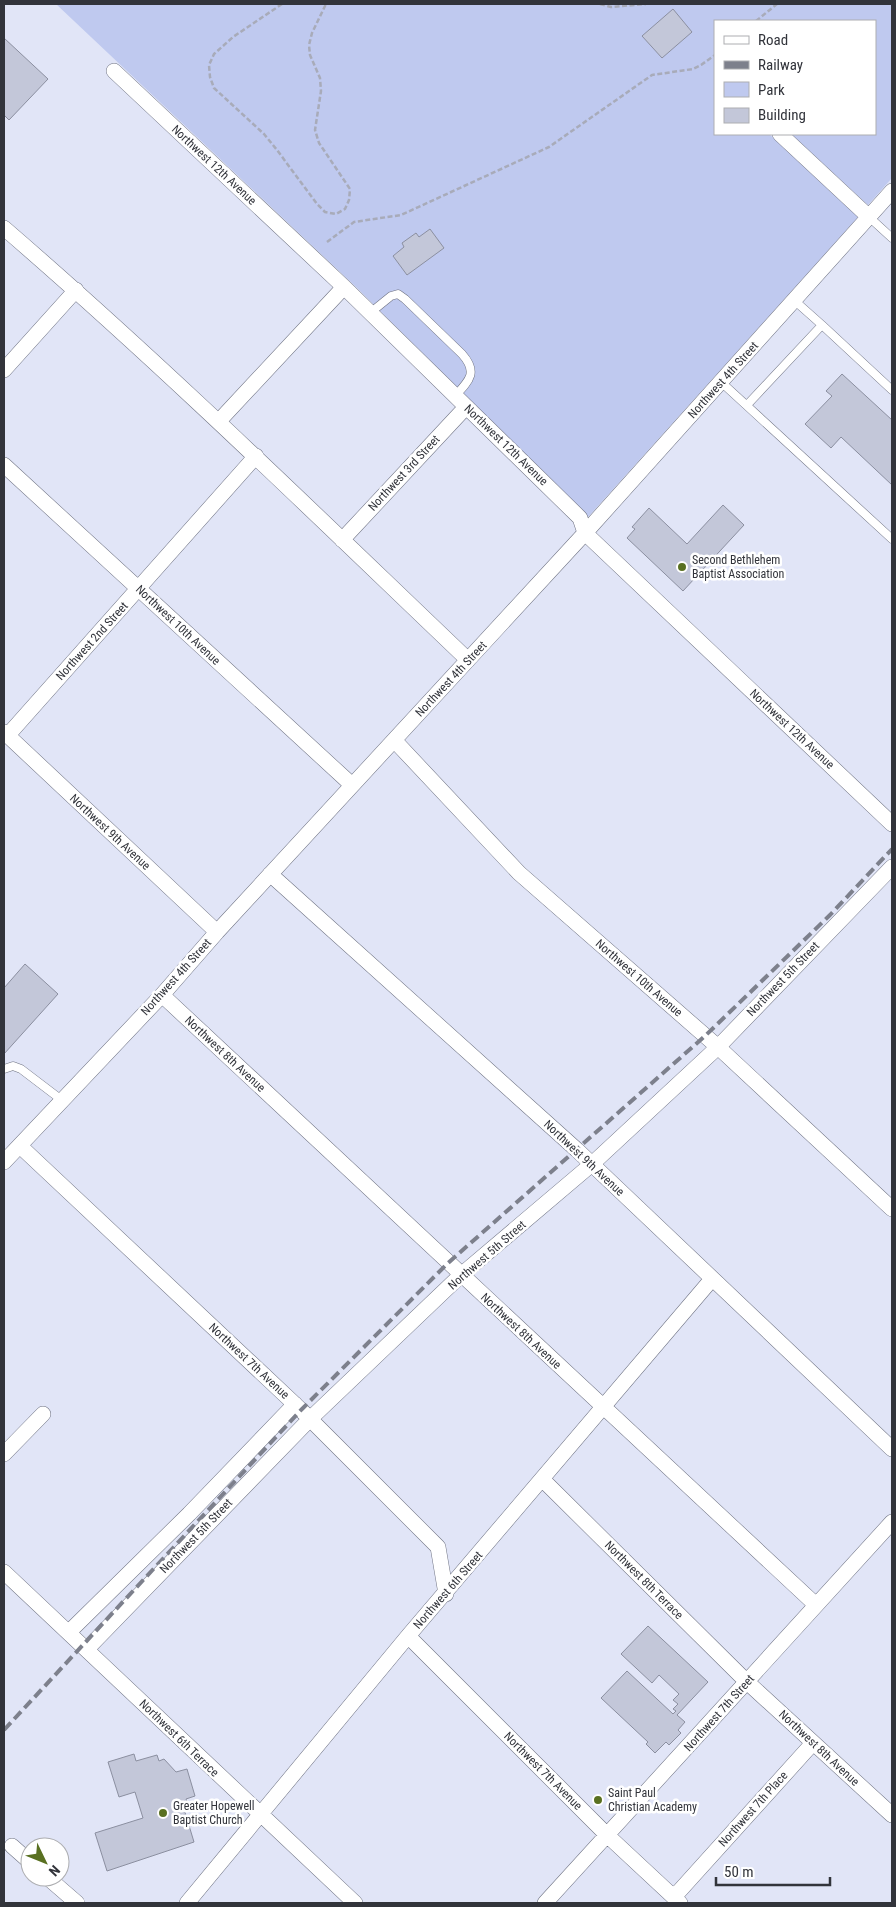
<svg xmlns="http://www.w3.org/2000/svg" width="896" height="1907" font-family="'Roboto Condensed',sans-serif">
<rect width="100%" height="100%" fill="#e1e5f7"/>
<path fill="#bfc9ef" d="M56,4H892V178L868,205L791,134H875V21H715V134H769L858,217L588,517L356,287Z"/>
<path fill="#c3c7d9" stroke="#8b8fa0" d="M673,9L692,32L662,58L642,36Z
M4,38L48,79L9,120L4,115Z
M430,229L444,248L407,275L393,256L404,247L402,243L416,233L419,237Z
M842,374L892,420V485L841,437L831,448L805,424L832,396L826,391Z
M723,505L744,525L683,591L627,538L635,529L632,527L649,508L687,544Z
M25,964L58,994L4,1054V988Z
M648,1626L708,1682L677,1715L685,1722L678,1730L681,1733L669,1745L666,1742L655,1753L646,1744L648,1742L601,1698L627,1671L673,1714L676,1711L673,1709L678,1704L673,1700L679,1694L659,1675L652,1683L621,1654Z
M134,1754L136,1761L157,1755L159,1761L164,1759L176,1772L187,1769L195,1796L186,1799L189,1807L184,1809L194,1842L107,1871L95,1833L143,1818L135,1792L119,1797L108,1762Z"/>
<g fill="none" stroke-linecap="round" stroke-linejoin="round">
<defs>
<path id="service" d="M869,217L892,238
M795,301L822,325
M370,313L391,296L398,294L405,299L462,354C478,372 470,380 455,396
M721,382L892,539
M747,405L822,325L892,390
M4,1069L13,1066L21,1069L63,1101"/>
<path id="minor" d="M114,71L344,287L580,518L585,533L892,824
M780,134L869,217
M4,228C164,366 315,514 468,660
M4,370L76,290
M219,421L344,287
M4,465L352,785
M342,540L466,407
M4,732L217,932
M8,735L256,456
M394,740L519,873L718,1047L892,1209
M270,874L577,1150L892,1449
M162,995L816,1605
M20,1146L301,1410L438,1547L446,1594
M4,1162L162,995L217,932L585,533L892,191
M4,1454L43,1414
M542,1479L746,1681L892,1815
M4,1572L355,1903
M69,1632L189,1514L295,1404
M408,1636L608,1836L680,1903
M87,1649L310,1419L461,1275L592,1164L718,1047L892,867
M12,1846L30,1862
M47,1877L77,1903
M674,1897L813,1743
M187,1903L408,1636L712,1279
M545,1903L892,1522"/>
</defs>
<use href="#service" stroke="#6f7383" stroke-width="9"/>
<use href="#minor" stroke="#6f7383" stroke-width="16"/>
<path stroke="#a8abb9" stroke-width="2.5" stroke-dasharray="5 2.5" stroke-linecap="butt" d="M282,4L233,37L214,54L209,65L210,77L214,88L264,134L277,150L317,204L325,212L336,214L345,209L349,200L350,189L319,143L315,130L321,91L320,78L310,55L309,45L312,33L326,4
M600,4L611,7L646,4
M756,21L777,4
M327,242L354,222L401,215L549,147L652,75L693,69L701,65L715,55"/>
<use href="#service" stroke="#fff" stroke-width="8"/>
<use href="#minor" stroke="#fff" stroke-width="15"/>
<path stroke="#7d808c" stroke-width="4" stroke-dasharray="10 5" stroke-linecap="butt" d="M4,1730L301,1410L448,1263L705,1036L830,915L892,849"/>
</g>
<g fill="#597021" stroke="#fff" stroke-width="2">
<circle cx="682" cy="567" r="5"/>
<circle cx="598" cy="1800" r="5"/>
<circle cx="163" cy="1813" r="5"/>
</g>
<g text-anchor="middle" dominant-baseline="central" stroke-width="5" stroke-linejoin="round" paint-order="stroke">
<g font-size="12" fill="#32343b" stroke="#fff">
<text transform="translate(214 165) rotate(43)">Northwest 12th Avenue</text>
<text transform="translate(723 380) rotate(-48)">Northwest 4th Street</text>
<text transform="translate(506 445) rotate(44)">Northwest 12th Avenue</text>
<text transform="translate(404 473) rotate(-47)">Northwest 3rd Street</text>
<text transform="translate(178 625) rotate(43)">Northwest 10th Avenue</text>
<text transform="translate(92 641) rotate(-48)">Northwest 2nd Street</text>
<text transform="translate(451 679) rotate(-47)">Northwest 4th Street</text>
<text transform="translate(792 729) rotate(43)">Northwest 12th Avenue</text>
<text transform="translate(110 832) rotate(43)">Northwest 9th Avenue</text>
<text transform="translate(176 977) rotate(-48)">Northwest 4th Street</text>
<text transform="translate(639 978) rotate(41)">Northwest 10th Avenue</text>
<text transform="translate(783 979) rotate(-46)">Northwest 5th Street</text>
<text transform="translate(225 1054) rotate(43)">Northwest 8th Avenue</text>
<text transform="translate(584 1158) rotate(43)">Northwest 9th Avenue</text>
<text transform="translate(487 1255) rotate(-41)">Northwest 5th Street</text>
<text transform="translate(521 1331) rotate(43)">Northwest 8th Avenue</text>
<text transform="translate(249 1361) rotate(43)">Northwest 7th Avenue</text>
<text transform="translate(196 1536) rotate(-46)">Northwest 5th Street</text>
<text transform="translate(644 1580) rotate(45)">Northwest 8th Terrace</text>
<text transform="translate(448 1590) rotate(-49)">Northwest 6th Street</text>
<text transform="translate(719 1713) rotate(-48)">Northwest 7th Street</text>
<text transform="translate(179 1738) rotate(44)">Northwest 6th Terrace</text>
<text transform="translate(819 1748) rotate(43)">Northwest 8th Avenue</text>
<text transform="translate(543 1771) rotate(45)">Northwest 7th Avenue</text>
<text transform="translate(753 1809) rotate(-48)">Northwest 7th Place</text>
</g>
<g font-size="12" fill="#32343b" stroke="#fff" text-anchor="start">
<text x="692" y="560">Second Bethlehem<tspan x="692" dy="14">Baptist Association</tspan></text>
<text x="608" y="1793">Saint Paul<tspan x="608" dy="14">Christian Academy</tspan></text>
<text x="173" y="1806">Greater Hopewell<tspan x="173" dy="14">Baptist Church</tspan></text>
</g>
</g>
<rect width="896" height="1907" fill="none" stroke="#32343b" stroke-width="10"/>
<rect x="714" y="20" width="162" height="115" fill="#ffffff" stroke="#adaeb1"/>
<rect x="724" y="36" width="25" height="8" fill="#ffffff" stroke="#adaeb1"/>
<text x="758" y="45" font-size="15" fill="#32343b">Road</text>
<rect x="724" y="61" width="25" height="8" fill="#7d808c" stroke="#adaeb1"/>
<text x="758" y="70" font-size="15" fill="#32343b">Railway</text>
<rect x="724" y="82" width="25" height="15" fill="#bfc9ef" stroke="#adaeb1"/>
<text x="758" y="95" font-size="15" fill="#32343b">Park</text>
<rect x="724" y="108" width="25" height="15" fill="#c3c7d9" stroke="#adaeb1"/>
<text x="758" y="120" font-size="15" fill="#32343b">Building</text>
<g transform="translate(45 1862) rotate(133)"><circle r="24" fill="#ffffff" stroke="#adaeb1"/>
<path d="M0-4L9 19L0 12L-9 19Z" fill="#597021"/>
<text y="-8" font-size="14" font-weight="bold" text-anchor="middle" fill="#32343b">N</text>
</g>
<path d="M716 1877v8h114v-8" fill="none" stroke="#32343b" stroke-width="2.5"/>
<text x="724" y="1877" font-size="15" fill="#32343b" stroke="#ffffff" stroke-width="4" paint-order="stroke">50 m</text>
</svg>
